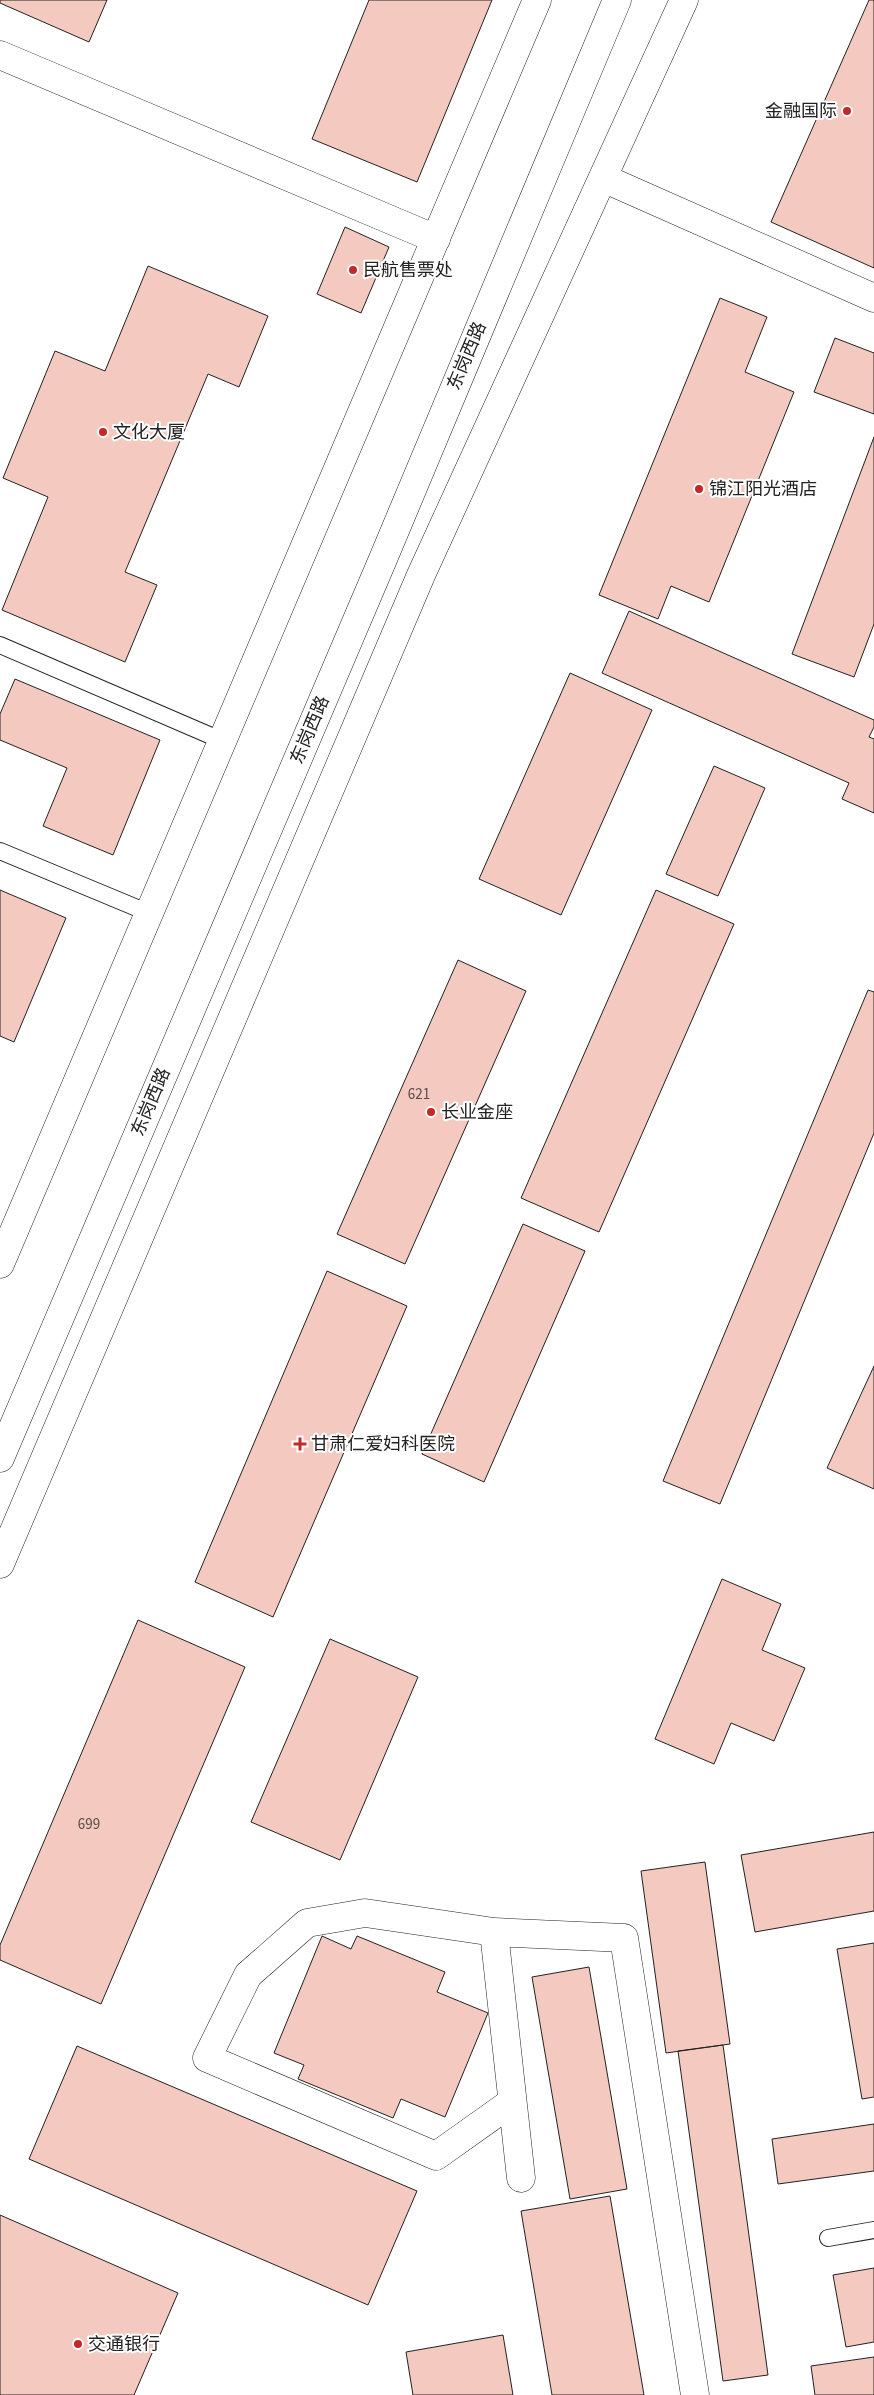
<svg xmlns="http://www.w3.org/2000/svg" width="874" height="2395" font-family="'Source Sans 3','Noto Sans SC',sans-serif">
<rect width="100%" height="100%" fill="#fff"/>
<path fill="#f3c9c0" stroke="#222" d="M0,0H107L89,42L0,3Z
M369,0H492L417,182L312,139Z
M869,0H874V268L771,222Z
M345,227L389,247L361,313L317,294Z
M148,266L268,316L239,387L208,374L125,572L157,585L125,662L2,610L48,497L3,478L55,351L105,371Z
M720,298L767,317L745,372L794,392L709,602L671,586L658,619L599,595Z
M835,338L874,353V414L814,392Z
M874,437V624L854,677L792,654Z
M629,611L874,720V727L869,737L874,739V813L842,799L849,783L602,673Z
M570,673L652,710L561,915L479,879Z
M15,679L160,740L113,855L43,826L67,768L0,740V714Z
M714,766L765,788L718,896L666,874Z
M0,890L66,918L14,1042L0,1036Z
M656,890L734,924L599,1232L521,1198Z
M458,960L526,991L405,1264L337,1234Z
M868,990L874,992V1133L720,1504L663,1481Z
M523,1224L585,1251L484,1482L422,1454Z
M327,1271L407,1306L273,1617L195,1582Z
M874,1366V1489L827,1468Z
M722,1579L781,1604L762,1650L805,1668L774,1741L731,1723L714,1764L655,1739Z
M138,1620L245,1667L101,2004L0,1960V1945Z
M330,1639L418,1677L340,1860L251,1822Z
M874,1832V1911L755,1932L741,1855Z
M705,1862L730,2044L666,2053L641,1871Z
M322,1936L351,1949L357,1936L445,1972L437,1992L488,2013L445,2117L401,2099L393,2118L298,2079L304,2065L274,2053Z
M874,1943V2097L862,2099L837,1949Z
M589,1967L627,2189L570,2199L532,1977Z
M723,2045L768,2375L723,2381L678,2051Z
M77,2046L417,2191L368,2305L29,2159Z
M874,2124V2171L778,2184L772,2139Z
M610,2196L644,2395H552L521,2211Z
M0,2215L178,2293L134,2395H0Z
M874,2268V2342L846,2347L833,2275Z
M503,2335L513,2395H413L406,2352Z
M874,2357V2395H815L811,2366Z"/>
<g fill="none" stroke-linecap="round" stroke-linejoin="round">
<defs>
<path id="service" d="M0,645L223,741
M0,851L149,913
M828,2238L874,2230"/>
<path id="minor" d="M0,55L436,239
M603,178L874,298
M494,1932L365,1913L307,1923L248,1975L207,2058L436,2156L512,2102
M521,2178L494,1932L624,1938L695,2395"/>
<path id="tertiary" d="M0,1264L537,0"/>
<path id="primary" d="M0,1458L383,559L617,0
M0,1564L421,575L684,0"/>
</defs>
<use href="#service" stroke="#222" stroke-width="18"/>
<use href="#minor" stroke="#222" stroke-width="29"/>
<use href="#tertiary" stroke="#222" stroke-width="29"/>
<use href="#primary" stroke="#222" stroke-width="29"/>
<use href="#service" stroke="#fff" stroke-width="16"/>
<use href="#minor" stroke="#fff" stroke-width="28"/>
<use href="#tertiary" stroke="#fff" stroke-width="28"/>
<use href="#primary" stroke="#fff" stroke-width="28"/>
</g>
<g fill="#c62828" stroke="#fff" stroke-width="2">
<circle cx="847" cy="111" r="5"/>
<circle cx="353" cy="270" r="5"/>
<circle cx="103" cy="432" r="5"/>
<circle cx="699" cy="489" r="5"/>
<circle cx="431" cy="1112" r="5"/>
<path d="M297.5 1436.5h5v5h5v5h-5v5h-5v-5h-5v-5h5z"/>
<circle cx="78" cy="2344" r="5"/>
</g>
<g text-anchor="middle" dominant-baseline="central" stroke-width="4" stroke-linejoin="round" paint-order="stroke">
<g font-size="15" fill="#564c4a">
<text x="419" y="1094">621</text>
<text x="89" y="1824">699</text>
</g>
<g font-size="18" fill="#222" stroke="#fff" text-anchor="start">
<text x="837" y="111" text-anchor="end">金融国际</text>
<text x="363" y="270">民航售票处</text>
<text x="113" y="432">文化大厦</text>
<text x="709" y="489">锦江阳光酒店</text>
<text x="441" y="1112">长业金座</text>
<text x="311" y="1444">甘肃仁爱妇科医院</text>
<text x="88" y="2344">交通银行</text>
</g>
<g font-size="18" fill="#222" stroke="#fff">
<text transform="translate(467 356) rotate(-67)">东岗西路</text>
<text transform="translate(310 730) rotate(-67)">东岗西路</text>
<text transform="translate(151 1102) rotate(-67)">东岗西路</text>
</g>
</g>
</svg>
